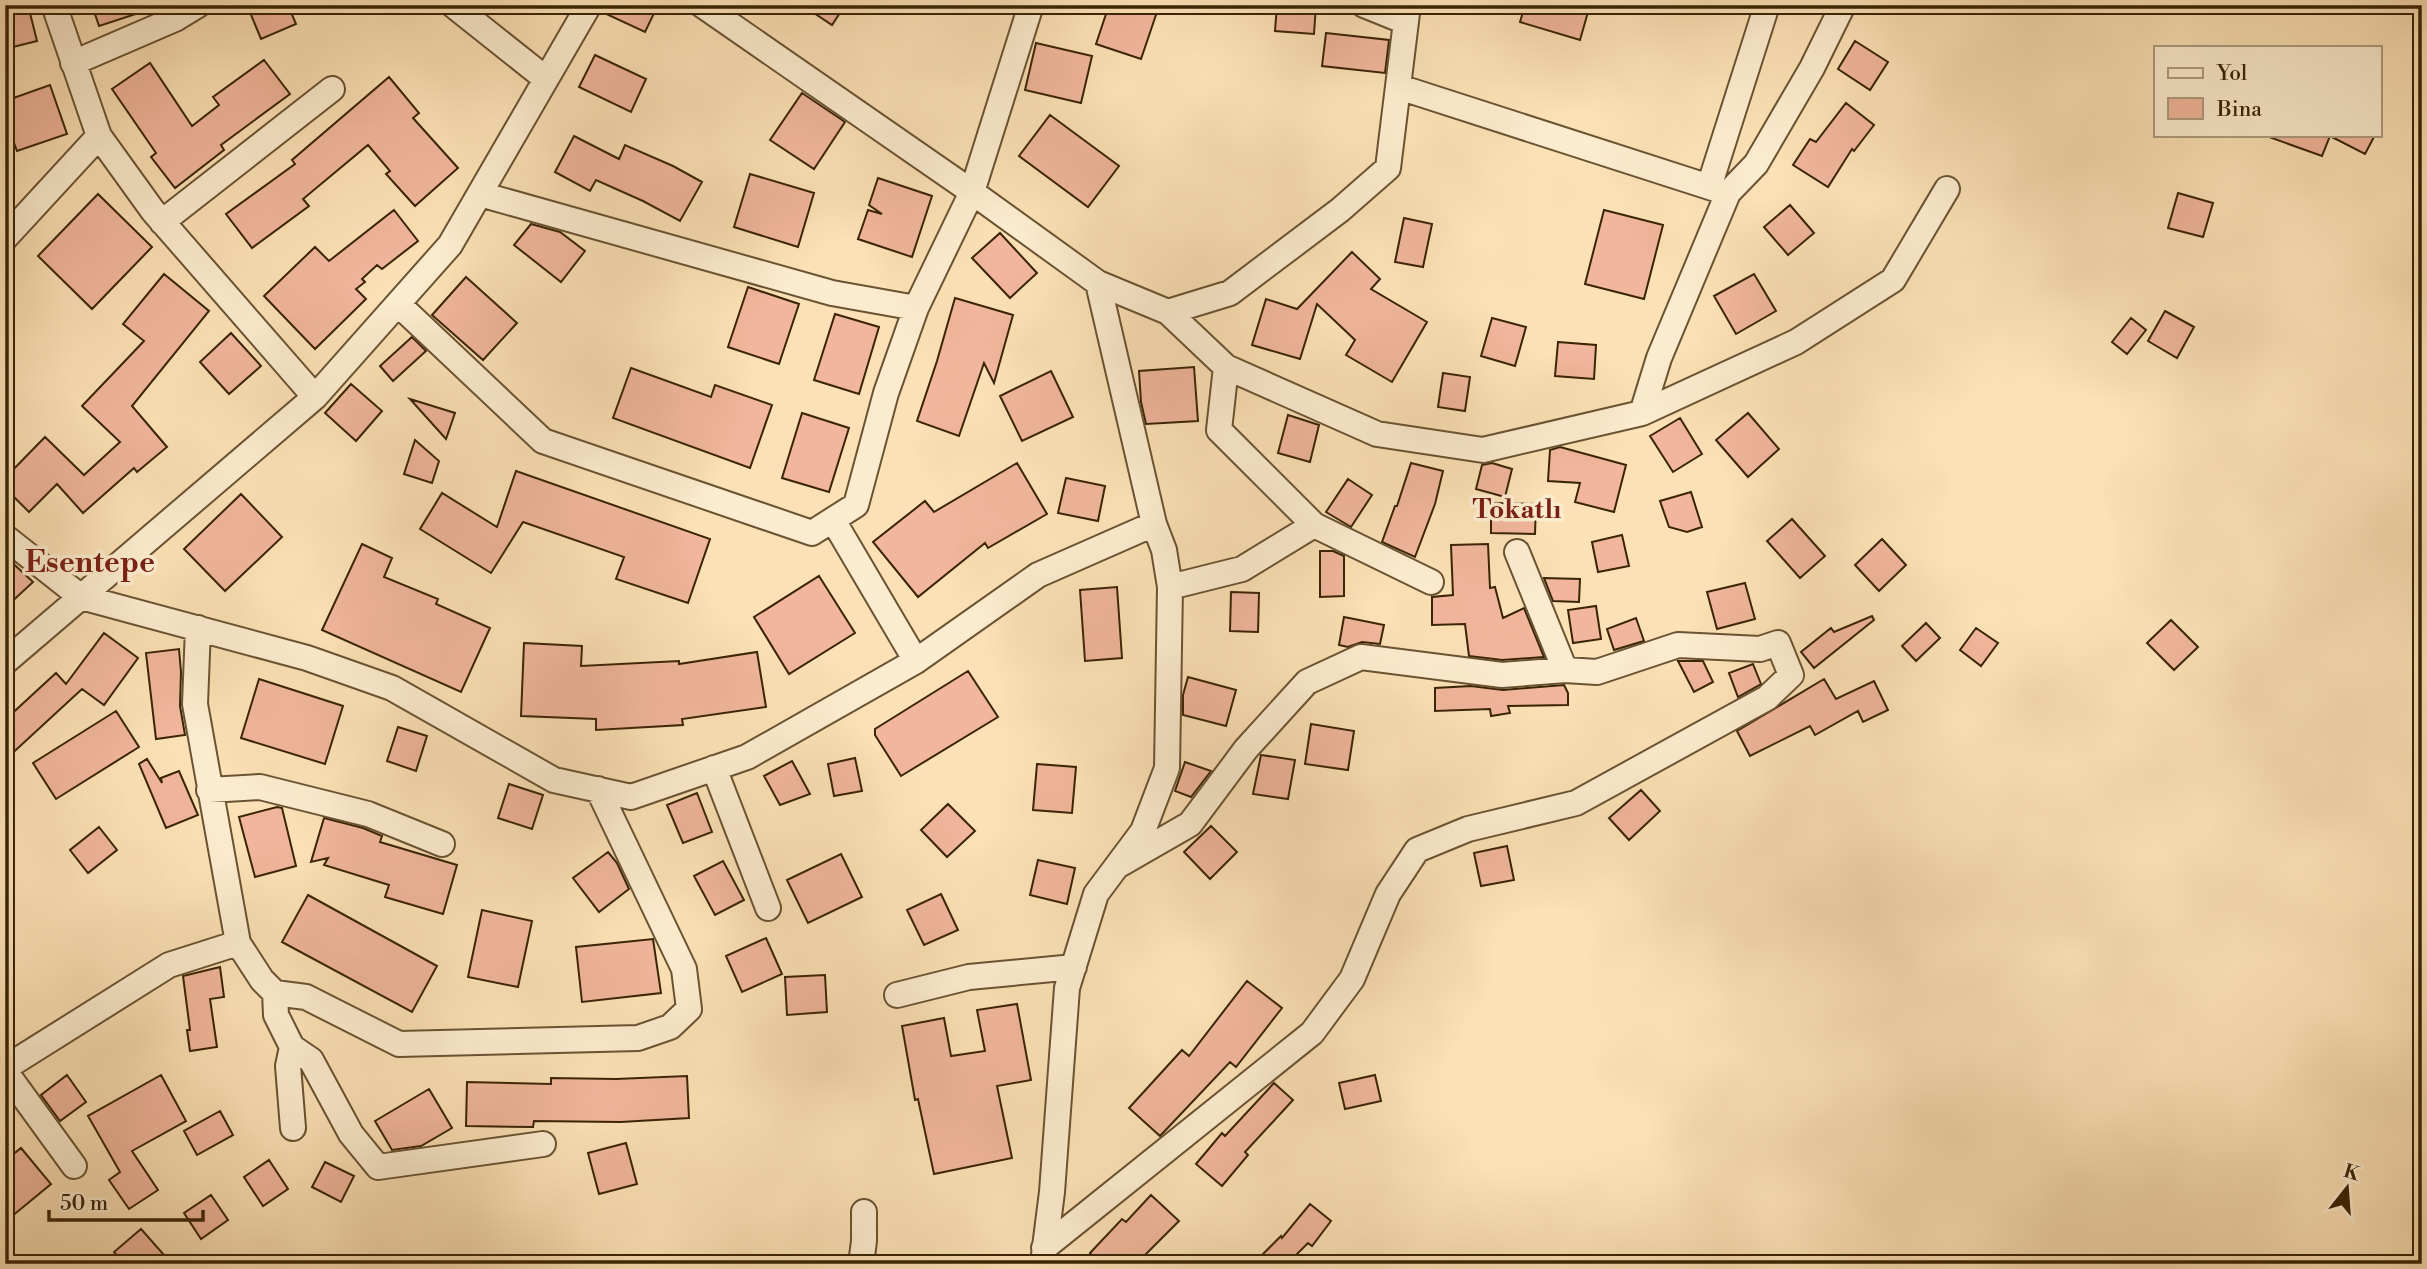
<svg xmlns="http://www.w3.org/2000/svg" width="2427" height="1269" font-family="'Libre Bodoni',serif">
<rect width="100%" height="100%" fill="#fbe1b5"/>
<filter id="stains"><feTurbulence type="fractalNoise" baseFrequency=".00286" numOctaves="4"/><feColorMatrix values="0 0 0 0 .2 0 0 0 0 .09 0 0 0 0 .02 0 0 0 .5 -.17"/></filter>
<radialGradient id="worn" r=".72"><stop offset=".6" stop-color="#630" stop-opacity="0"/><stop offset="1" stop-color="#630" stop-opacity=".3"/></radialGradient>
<path fill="#f1b69b" stroke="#3a2406" stroke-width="2" d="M5,5H28L37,41L5,49Z
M92,5H151V9L99,26Z
M247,5H288L296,24L261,39Z
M604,5H658L645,32L602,12Z
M802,5H845L832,25Z
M1109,5H1146L1158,9L1141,59L1096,44Z
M1277,5H1316L1314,34L1275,31Z
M1525,5H1590L1580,40L1520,22Z
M1326,33L1389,40L1385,73L1322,66Z
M1855,41L1888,62L1870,90L1838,69Z
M1036,43L1092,56L1081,103L1025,90Z
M595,55L646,79L631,112L579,87Z
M264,60L290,94L221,145L224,150L175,188L151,157L156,153L112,89L150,63L192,126L219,105L213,97Z
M389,77L419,113L413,118L458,168L415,206L386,174L390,171L368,145L303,199L309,206L252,248L226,214L295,164L292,160Z
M50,85L67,134L17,151L5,118V101Z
M802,93L845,122L814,169L770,140Z
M1846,103L1874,125L1854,151L1852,149L1828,187L1793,165L1810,139L1816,142Z
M1050,115L1119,166L1088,207L1019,156Z
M2270,135H2375L2365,154L2330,136L2322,156L2269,137Z
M574,136L619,159L625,145L673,166L702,182L680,221L643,201L596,180L590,191L555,172Z
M750,174L814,193L798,247L734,227Z
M878,178L932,196L912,257L858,239L868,210L882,214L869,205Z
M2178,193L2213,203L2203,237L2168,228Z
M98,194L152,247L92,309L38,256Z
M1790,205L1814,233L1788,255L1764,227Z
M394,210L418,241L382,269L377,265L362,279L365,282L356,289L366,299L315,349L264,296L315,247L329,261Z
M1604,210L1663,225L1644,299L1585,284Z
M1404,218L1432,224L1423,267L1395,262Z
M531,224L560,232L585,251L561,282L514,245Z
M1000,233L1037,273L1010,298L972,258Z
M1352,252L1380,279L1371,289L1427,322L1392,382L1346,355L1355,340L1317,304L1300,359L1252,345L1266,299L1297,309Z
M164,274L209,311L132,406L167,447L137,472L134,468L83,513L57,484L29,512L5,488V478L45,437L84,475L120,442L82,406L144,341L123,324Z
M1754,274L1776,311L1736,334L1714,296Z
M466,277L517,323L483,360L432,315Z
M748,287L799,304L779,364L728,347Z
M955,298L1013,315L994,383L984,363L959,436L917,421L937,361Z
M2165,311L2194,327L2177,358L2148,341Z
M835,314L879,327L859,394L814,380Z
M1492,318L1526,327L1515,366L1481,356Z
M2131,318L2146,330L2127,354L2112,342Z
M231,333L261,366L229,394L200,362Z
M412,337L426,351L393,381L380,366Z
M1558,342L1596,345L1594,379L1555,376Z
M1194,367L1198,421L1146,424L1141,402L1139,371Z
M631,368L711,397L715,385L772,405L750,468L613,418Z
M1051,371L1073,417L1022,441L1000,396Z
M1443,373L1470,377L1465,411L1438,407Z
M351,384L382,411L356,441L325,413Z
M410,399L455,413L446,439Z
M802,413L849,428L829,492L782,478Z
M1748,413L1779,449L1748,477L1716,440Z
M1288,415L1319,425L1310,462L1278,453Z
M1680,418L1702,454L1673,472L1650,436Z
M415,440L439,461L432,483L404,474Z
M1560,447L1626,465L1614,512L1575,502L1580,483L1548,481L1550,450Z
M1017,463L1047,514L988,548L985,543L918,597L873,542L925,501L934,512Z
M1411,463L1443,471L1435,504L1415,557L1382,542L1395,506H1397Z
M1492,463L1512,469L1505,497L1476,489L1482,465Z
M516,471L710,539L688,603L616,579L624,557L523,522L491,573L420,529L442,493L497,527Z
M1066,478L1105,486L1098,521L1058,513Z
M1348,479L1372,495L1351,527L1326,512Z
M1691,492L1702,527L1687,532L1669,527L1660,501Z
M241,494L282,537L225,591L184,549Z
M1491,503L1536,504L1535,534L1491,533Z
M1792,519L1825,556L1800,578L1767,541Z
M1622,535L1629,566L1598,572L1592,542Z
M1882,539L1906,565L1879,591L1855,565Z
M362,544L392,558L384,577L438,599L436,604L490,628L461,692L322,630Z
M1488,544L1490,588L1495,587L1503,618L1524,608L1544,657L1502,660L1469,656L1465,624L1432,625V597L1453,595L1451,545Z
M1320,551H1333L1344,556V596L1320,597Z
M5,556L33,582L5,608Z
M819,576L855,633L789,674L754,617Z
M1544,578L1580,579L1579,602L1553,601Z
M1745,583L1755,619L1717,629L1707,592Z
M1117,587L1122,658L1085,661L1080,590Z
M1231,592L1259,593L1258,632L1230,631Z
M1596,606L1601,639L1573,643L1568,610Z
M1872,616L1874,620L1814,668L1801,652L1831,628L1834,632Z
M1344,617L1384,625L1380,644L1362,642L1348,647L1339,645Z
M1636,618L1644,641L1614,650L1607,629Z
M2171,620L2198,647L2174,670L2147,643Z
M1926,623L1940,638L1916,661L1902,646Z
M1976,628L1998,643L1981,666L1960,650Z
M104,633L138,658L104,705L82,689L5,760V720L56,673L66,684Z
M524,643L582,646L581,666L679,661V664L757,652L766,707L682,719L683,725L596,730V719L521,716Z
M179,649L181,672L180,706L185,735L156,739L146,653Z
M1678,661H1703L1713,682L1694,692Z
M1753,664L1761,684L1738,697L1729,673Z
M968,671L998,717L901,776L875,735V729Z
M1188,677L1236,690L1226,726L1183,715V695Z
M259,679L343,706L325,764L241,738Z
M1824,679L1836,699L1874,681L1888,710L1863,722L1858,711L1815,735L1810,726L1750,756L1737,731Z
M1564,685L1568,693V705L1508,706L1510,713L1491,716L1490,709L1435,711V688L1471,686L1503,690Z
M116,711L139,747L56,799L33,763Z
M1311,724L1354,731L1348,770L1305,764Z
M398,727L427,736L416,771L387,761Z
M1261,755L1295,760L1288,799L1253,794Z
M855,758L862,791L834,796L828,764Z
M147,759L162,783L161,778L179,771L198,815L166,828L139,764Z
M792,761L810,794L780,805L764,776Z
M1185,762L1211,771L1191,797L1175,791Z
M1037,764L1076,767L1072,813L1033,810Z
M509,784L543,795L532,829L498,818Z
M1641,790L1660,811L1629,840L1609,818Z
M697,793L712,832L683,843L667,805Z
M948,804L975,831L947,857L921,830Z
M277,807L282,808L296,866L255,877L239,817Z
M324,818L363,828L382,836L380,842L457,865L443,914L385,897L389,885L324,865L328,858L311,862Z
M1211,826L1237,852L1210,879L1184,852Z
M99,827L117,850L88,873L70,850Z
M1507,846L1514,880L1481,886L1474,853Z
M608,852L617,863L629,889L599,912L573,878Z
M841,854L862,897L808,923L787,880Z
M1038,860L1075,868L1067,904L1030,895Z
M723,861L744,900L715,915L694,876Z
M941,894L958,930L924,945L907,910Z
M308,895L437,966L412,1012L282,942Z
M482,910L532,921L518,987L468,977Z
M766,938L782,974L742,992L726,956Z
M653,939L661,993L582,1002L576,947Z
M220,967L224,997L210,999L217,1047L190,1051L187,1030H190L183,976Z
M825,975L827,1012L787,1015L785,977Z
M1247,981L1282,1008L1236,1067L1230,1062L1160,1136L1129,1108L1182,1050L1189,1056Z
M1017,1004L1031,1080L997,1086L1012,1158L934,1174L918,1099L915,1100L902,1026L944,1018L951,1056L985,1051L977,1010Z
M67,1075L86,1102L60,1121L41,1095Z
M161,1075L186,1121L132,1151L158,1190L129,1209L109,1180L120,1172L88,1116Z
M1375,1075L1381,1101L1345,1109L1339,1083Z
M687,1076L689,1118L621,1122L534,1121L533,1127L466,1126L467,1082L551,1084V1078L616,1079Z
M1274,1083L1293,1100L1245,1152L1248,1155L1222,1186L1196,1164L1222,1133L1225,1136Z
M429,1089L452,1128L421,1146L392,1150L375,1121Z
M220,1111L233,1135L197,1155L184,1131Z
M626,1143L637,1184L599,1194L588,1153Z
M21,1148L51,1184L5,1222V1161Z
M269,1160L288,1189L263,1206L244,1177Z
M325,1162L354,1176L341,1202L312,1187Z
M211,1195L228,1220L201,1239L184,1213Z
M1151,1195L1179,1221L1136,1264H1101L1090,1253L1122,1219L1126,1222Z
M1310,1204L1331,1221L1312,1246L1308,1243L1287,1264H1253L1281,1236L1282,1238Z
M141,1229L172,1264H124L114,1252Z"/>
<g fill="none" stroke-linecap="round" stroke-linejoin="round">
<defs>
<path id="minor" d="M54,5L99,136L153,211L315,397
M453,5L546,79
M702,5L972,192L1098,283L1154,524L1164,550L1170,587L1167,768L1143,831L1096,894L1067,988L1052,1192L1044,1255
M1364,5L1406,22
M73,63L175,19L198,5
M1399,87L1728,193
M1709,187L1767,5
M480,194L832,293L916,308L972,192L1031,5
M162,222L332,89
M5,238L99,136
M1098,283L1168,312L1226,367L1377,434L1483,450L1642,413L1659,358L1728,193L1756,164L1812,68L1843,5
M398,304L543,441L812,533L856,505L886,393L916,308
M1168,312L1230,293L1340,210L1388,168L1408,5
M1226,367L1219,430L1314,525L1431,582
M1642,413L1796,342L1893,280L1947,189
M833,520L916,661
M5,537L81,597L307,658L392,688L554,780L631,797L747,757L916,661L1038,575L1154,524
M1517,552L1565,670
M1170,587L1242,569L1314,525
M198,628L195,704L238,943L262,980L275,993L306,997L399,1044L638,1038L670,1027L689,1009L684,969L598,789
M5,662L315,397L450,245L589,5
M714,768L768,908
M209,790L260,787L368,814L442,844
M275,993L276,1015L292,1047L311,1060L351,1134L378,1167L543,1144
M897,995L969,977L1074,967
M292,1047L288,1066L293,1128
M5,1068L169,965L238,943
M5,1071L74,1166
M1044,1248L1312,1033L1352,979L1388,894L1417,850L1468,829L1576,803L1767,698L1791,675L1778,643L1760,649L1678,645L1597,672L1565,670L1502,675L1361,657L1307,682L1246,749L1190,824L1117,866
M861,1264L864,1241V1212"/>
</defs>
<use href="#minor" stroke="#6a5332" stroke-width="28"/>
<use href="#minor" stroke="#fceccf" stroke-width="24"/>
</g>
<g text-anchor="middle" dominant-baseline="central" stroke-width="7" stroke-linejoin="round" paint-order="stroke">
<g font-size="26" font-weight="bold" fill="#7a1f14" stroke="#fceccf">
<text x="1517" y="510">Tokatlı</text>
</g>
<g font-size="30" font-weight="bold" fill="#7a1f14" stroke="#fceccf">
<text x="90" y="563">Esentepe</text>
</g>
</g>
<rect width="2427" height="1269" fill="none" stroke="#fbe1b5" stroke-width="28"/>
<rect x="7" y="7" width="2413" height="1255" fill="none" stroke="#3a2406" stroke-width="3.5"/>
<rect x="14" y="14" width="2399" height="1241" fill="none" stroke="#3a2406" stroke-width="2"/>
<rect x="2154" y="46" width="228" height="91" fill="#fceccf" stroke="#ae9c7f" stroke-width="2"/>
<rect x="2168" y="68" width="35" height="10" fill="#fceccf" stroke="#ae9c7f" stroke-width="2"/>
<text x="2217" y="80" font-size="21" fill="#3a2406">Yol</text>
<rect x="2168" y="98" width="35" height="21" fill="#f1b69b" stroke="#ae9c7f" stroke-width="2"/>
<text x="2217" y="116" font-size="21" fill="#3a2406">Bina</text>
<g transform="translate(2347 1188) rotate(17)" stroke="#fceccf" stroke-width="5" paint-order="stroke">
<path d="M0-5L12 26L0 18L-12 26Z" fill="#3a2406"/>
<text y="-10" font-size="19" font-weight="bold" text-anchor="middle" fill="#3a2406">K</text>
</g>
<path d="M49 1210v10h154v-10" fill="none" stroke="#3a2406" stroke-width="3.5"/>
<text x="60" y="1210" font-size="21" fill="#3a2406" stroke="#fceccf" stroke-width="5" paint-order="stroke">50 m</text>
<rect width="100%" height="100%" filter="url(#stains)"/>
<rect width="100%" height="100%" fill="url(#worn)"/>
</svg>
